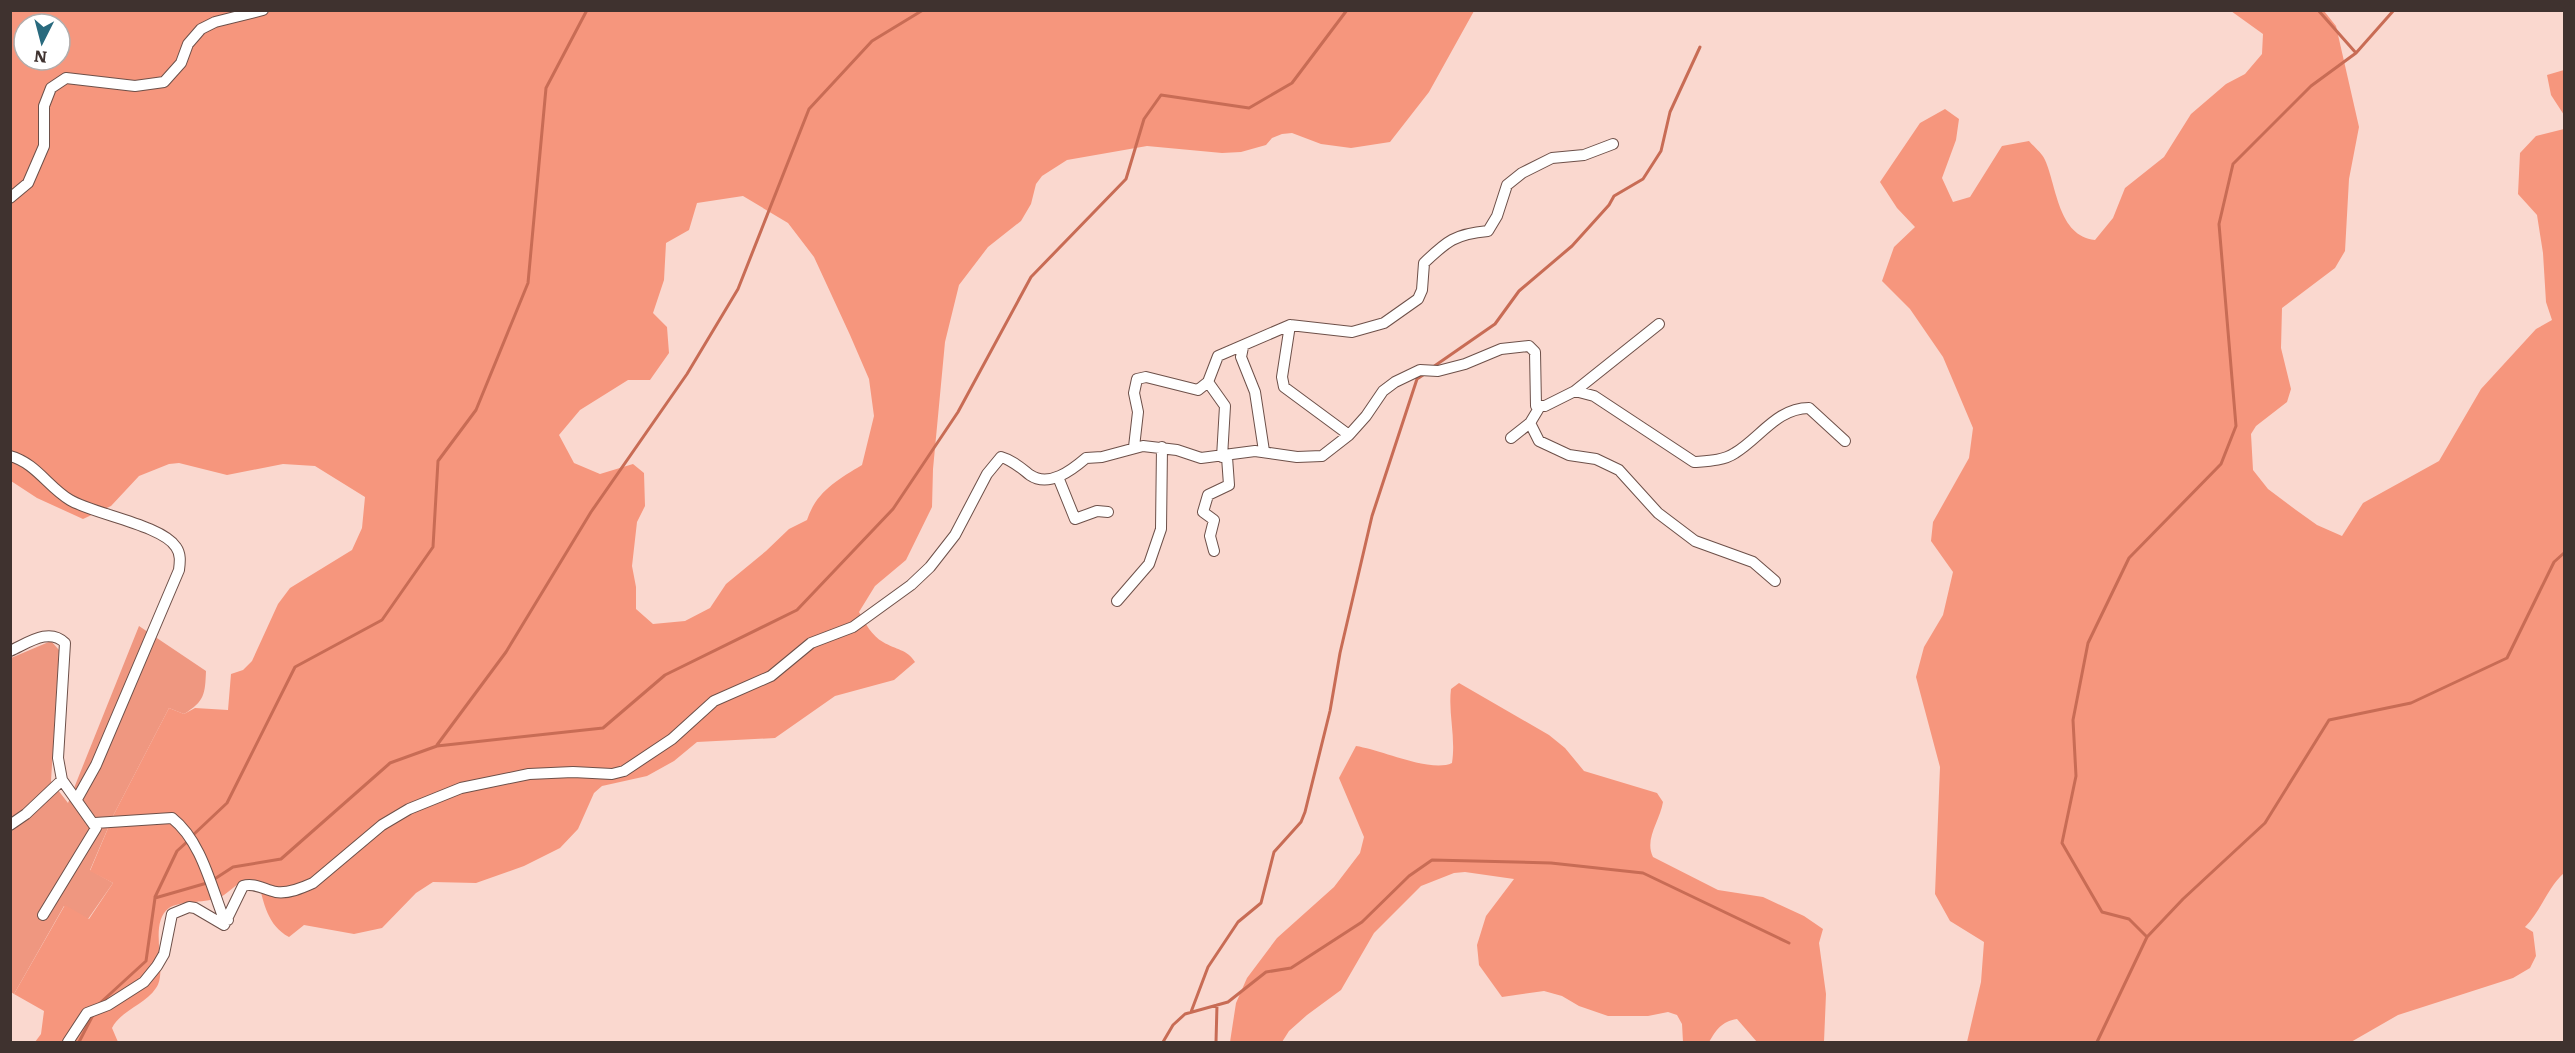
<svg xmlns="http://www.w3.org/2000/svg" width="2575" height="1053" font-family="Literata,serif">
<rect width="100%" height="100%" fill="#fad8cf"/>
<path fill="#ef9780" d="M139,626L206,671C205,694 205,701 184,714L169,708L114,814L90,870L113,883L88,919L64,906L14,994L11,992V658L51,641L59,650L51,781L68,803Z"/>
<path fill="#f6967d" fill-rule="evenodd" d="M10,11H1474L1429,92L1390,142L1351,148L1321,144L1292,133L1282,134L1272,138L1266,145L1241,152L1222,153L1147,146L1067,160L1042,176L1036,184L1031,204L1021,221L988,247L959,285L945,342L933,469L932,507L906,560L875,586L859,612C865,623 872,636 883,642C896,650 907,649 915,662L894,680L835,696L775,738L697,742L674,761L647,776L602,786L594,793L578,829L560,848L524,866L476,883L433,882L416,893L382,928L354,934L304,925L289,937C267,925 264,903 258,881C239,876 232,893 218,898C203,903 179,901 169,908C147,924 169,970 156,988C145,1005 121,1010 112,1028L118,1042H35L41,1034L44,1011L14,994L65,905L89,919L113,883L90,871L114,814L169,708L184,714L195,708L228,710L231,674L243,670L252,661L278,604L290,588L352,550L362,528L365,497L315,466L283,464L227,475L179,463L169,464L139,476L111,506L83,519L37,498L11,481ZM24,24H60V60H24ZM743,196L788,223L814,257L850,335L869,379L874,416L862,465C837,480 816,492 807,520L789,529L766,551L726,584L710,608L685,621L653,624L636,609V587L632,566L637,522L645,506L644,473L633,464L600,474L574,463L559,435L580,410L628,380H650L669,353L667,327L653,313L664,280L666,243L689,230L697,203Z
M2231,11H2324L2336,26L2359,127L2349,179L2345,251L2335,268L2282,308L2281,348L2291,389L2287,402L2256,426L2251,434L2253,470L2268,489L2296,510L2317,525L2342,536L2363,503L2439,461L2481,389L2536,329L2552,320L2546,302L2543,253L2537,215L2518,194L2520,153L2536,136L2564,129V873C2548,887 2541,911 2525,927L2533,932L2536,956L2530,968L2513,978L2398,1015L2351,1042H1967L1981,982L1984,942L1950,921L1935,894L1940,767L1916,677L1924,647L1943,615L1953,572L1931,541L1933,522L1969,458L1973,428L1943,357L1910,309L1882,281L1894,247L1915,227L1897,208L1880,182L1920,123L1945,109L1959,119L1956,140L1942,178L1953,202L1970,197L2002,146L2029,141C2034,147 2042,153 2045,160C2057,187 2058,236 2095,240L2113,218L2125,188L2164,157L2191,114L2226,84L2245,74L2262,54L2263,34Z
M2564,70V115L2551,95L2547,75Z
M1459,683L1549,735L1565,748L1584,771L1657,793L1663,802C1660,821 1644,839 1653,857L1718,890L1763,897L1804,916L1823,929L1819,943L1826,994L1824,1042H1757L1737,1019C1721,1022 1717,1029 1709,1042H1683L1682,1024L1677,1015L1668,1012L1648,1016H1608L1579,1006L1562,996L1544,991L1502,997L1479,965L1477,945L1486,916L1514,879L1465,872L1454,873L1421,886L1374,933L1341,990L1307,1015L1289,1031L1282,1042H1230L1236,1003L1247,978L1277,938L1334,887L1360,853L1364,837L1339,778L1356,746C1382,750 1431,773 1452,763C1456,736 1448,714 1451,689Z"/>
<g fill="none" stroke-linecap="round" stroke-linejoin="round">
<path stroke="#c86c55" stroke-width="3" d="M2318,10L2356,53
M1433,367L1495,324L1519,291L1572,246L1609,205L1614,196L1643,179L1661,151L1670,112L1700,47
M437,745L506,652L591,512L687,374L738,289L809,109L872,41L923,10
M192,836L227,803L295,667L382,620L433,547L438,461L476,410L528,283L546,88L587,10
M213,880L233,867L281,859L390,763L437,746L603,728L665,675L797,610L893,509L958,412L1031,277L1126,179L1144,119L1161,95L1249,108L1292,83L1347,10
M155,897L177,851L188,841
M2147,937L2129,919L2102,912L2062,843L2076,776L2073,720L2088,643L2129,558L2221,464L2236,426L2219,224L2233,164L2311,86L2356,53L2394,10
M99,1004L146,961L155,898L207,883
M1191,1012L1208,967L1238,922L1261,903L1274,852L1301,822L1305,812L1330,711L1340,653L1372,516L1417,379L1423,375
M79,1042L93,1015
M1163,1042L1173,1025L1185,1014L1228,1002L1266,972L1291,968L1362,922L1409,876L1432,860L1551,863L1643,873L1789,943
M1216,1042L1217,1005
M2097,1042L2147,937L2183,899L2265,823L2329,720L2411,703L2507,658L2554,562L2564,553"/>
<defs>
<path id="street" d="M10,198L28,183L44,146V106L51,88L66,78L135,86L164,82L181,63L188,44L201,29L215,22L263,10
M1290,325L1282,377L1284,387L1349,435
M1243,347L1241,357L1255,392L1264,451
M1208,382L1225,406L1222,457
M1575,391L1659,324
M1530,423L1539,441L1569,455L1596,459L1619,470L1658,513L1695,541L1753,562L1775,581
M1511,438L1530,423L1539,408
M1134,447L1138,412L1134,393L1137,379L1146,377L1198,390L1208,382L1218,356L1290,325L1352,332L1384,323L1418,299L1422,290L1424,263C1447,241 1455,234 1488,231L1497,216L1507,185L1522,173L1552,158L1584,155L1613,144
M10,456C36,463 48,487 70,500C93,514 162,525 176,547C181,554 180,562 179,570L96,765L77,799
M1058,477L1075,519L1097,511L1108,512
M1214,551L1210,536L1214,520L1203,512L1208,495L1229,485L1227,457
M1117,601L1149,564L1161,529L1162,447
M10,651C28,643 49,627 65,643L58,758L62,780L96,828L43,915
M95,823L172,818C200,840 210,882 222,914L228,920
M10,825L26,814L62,780
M68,1042L87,1013L108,1005L144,982L157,966L164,954L172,914L189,907L195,908L224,925L243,886C254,882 265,890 276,892C288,894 302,888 313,883L382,825L409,809L461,788L529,774L573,772L612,774L624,771L672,739L714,701L771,676L811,643L853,627L911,585L930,567L955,535L987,474L1001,457C1012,460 1021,468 1030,475C1049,488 1072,470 1086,458L1102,457L1143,446L1177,450L1201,458L1255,451L1297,457L1322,456L1349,435L1366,416L1383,391L1395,382L1420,370L1438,371L1465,364L1501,349L1529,346L1535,352L1536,406H1545L1575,391L1594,396L1694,462C1707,461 1723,461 1735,453C1760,438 1777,408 1809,408L1845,441"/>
</defs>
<use href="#street" stroke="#6d5049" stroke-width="12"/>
<use href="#street" stroke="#fff" stroke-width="10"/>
</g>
<rect width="2575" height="1053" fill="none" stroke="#3f322f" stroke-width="24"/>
<g transform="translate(42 42) rotate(186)"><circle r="28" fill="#ffffff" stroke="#b2adac" stroke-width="1.5"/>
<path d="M0-4.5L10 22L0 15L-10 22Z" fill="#296a7e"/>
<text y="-9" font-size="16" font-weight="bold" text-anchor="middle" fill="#3f322f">N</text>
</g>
</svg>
